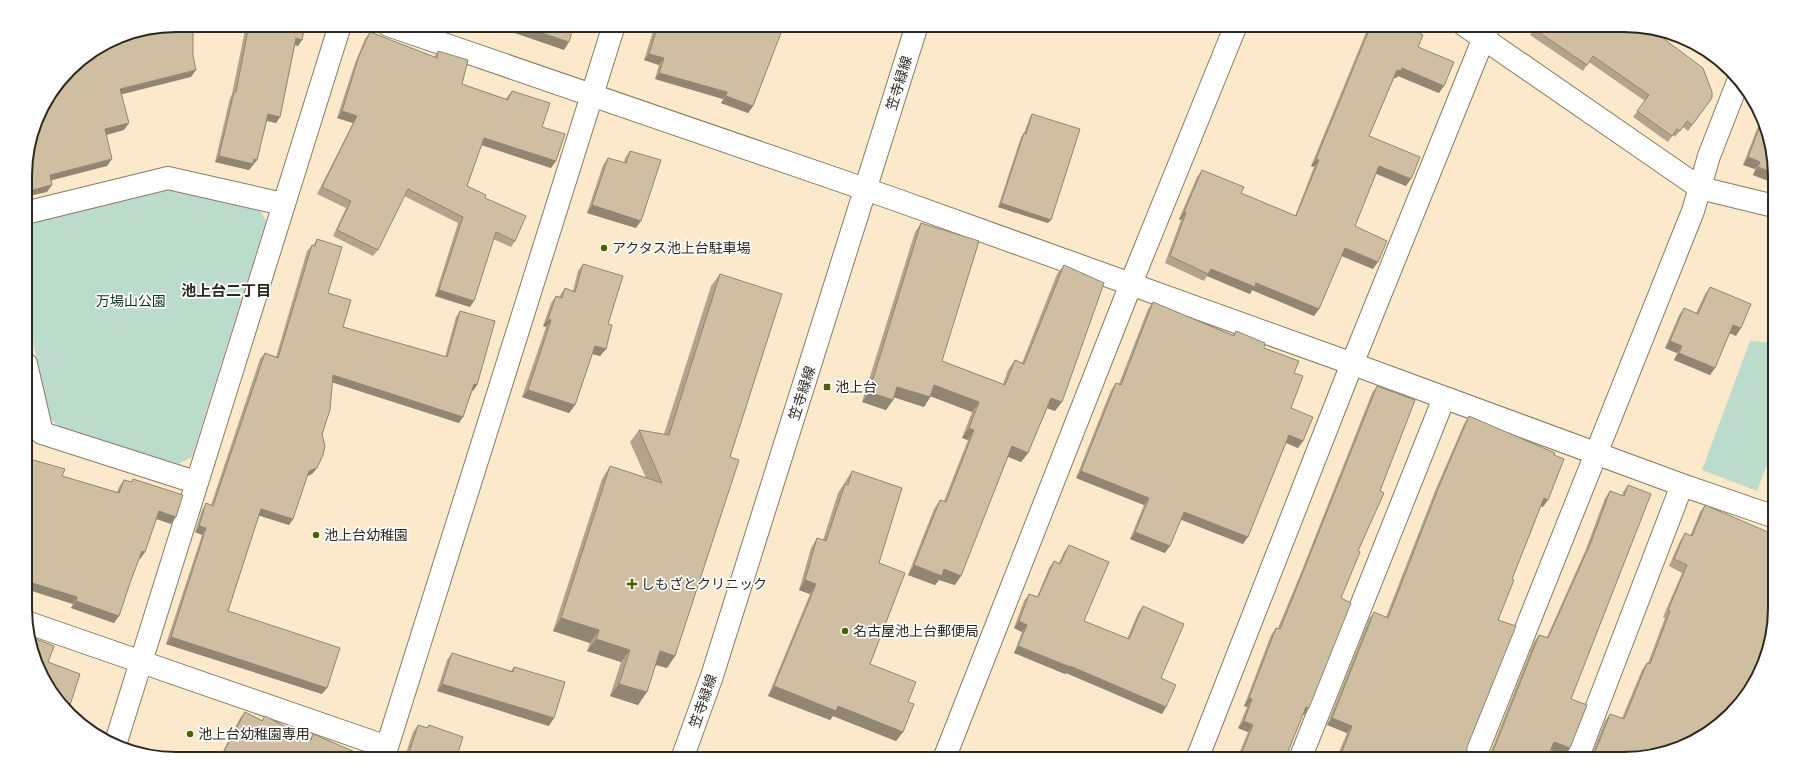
<svg xmlns="http://www.w3.org/2000/svg" width="1800" height="784" font-family="'Space Grotesk','Noto Sans JP',sans-serif">
<rect width="100%" height="100%" fill="#fce9cc"/>
<path fill="#bbdbcb" d="M166,186L257,205L266,221L192,457L178,464L61,428L50,419L26,311L25,219Z
M1750,341L1774,343L1775,443L1757,491L1702,470Z"/>
<g fill="none" stroke-linecap="round" stroke-linejoin="round">
<defs>
<path id="minor" d="M388,25L894,199L1353,364L1682,485L1775,517
M1464,25L1700,188L1774,206
M25,213L168,178L283,204
M26,364L42,433L195,482
M26,622L387,747L614,25
M115,745L340,25
M944,759L1140,261L1236,25
M1197,759L1346,379L1489,25
M1300,759L1444,398
M1474,759L1693,211L1709,156L1739,79
M1577,759L1682,485"/>
<path id="tertiary" d="M682,759L712,676L917,25"/>
</defs>
<use href="#minor" stroke="#8b7a60" stroke-width="24"/>
<use href="#tertiary" stroke="#8b7a60" stroke-width="24"/>
<use href="#minor" stroke="#fff" stroke-width="22"/>
<use href="#tertiary" stroke="#fff" stroke-width="22"/>
</g>
<path fill="#b3a38b" d="M246,25H305L302,40L298,46L295,45L280,117L276,123L267,121L257,160L249,170L215,162L230,98L232,94Z
M655,25H732L744,29L745,25H806L801,33L783,27L753,106L748,113L721,103L723,99L655,79L659,65L644,60Z
M1369,25H1423L1420,34L1418,47L1439,93L1398,76L1396,78H1394L1369,136L1406,186L1376,173L1355,226L1373,269L1341,256L1319,309L1314,316L1252,290L1250,294L1207,276L1204,281L1165,263L1181,220L1179,219L1197,177L1202,170L1241,193L1295,216L1314,167L1311,166Z
M1537,25L1664,39L1712,98L1688,131L1683,127L1675,137L1673,135L1668,142L1633,117L1645,101L1589,62L1583,71L1530,35Z
M370,32L434,57L438,51L462,84L506,99L507,97L512,91L542,127L551,168L481,145L467,186L485,198L515,241L511,247L493,239L470,307L435,296L458,223L404,196L378,250L373,256L333,236L346,208L317,194L353,123L337,118L355,63L365,39Z
M1032,114L1048,223L998,207L1021,137L1024,133L1030,117Z
M1762,116L1763,118L1774,157V183L1753,175L1755,169L1743,165Z
M630,151L636,228L587,213L603,165L608,158L624,163L625,158Z
M921,223L942,361L1003,384L1008,370L1015,360L1022,363L1057,274L1064,265L1055,411L1047,408L1028,453L1021,462L1008,457L955,585L939,580L935,585L908,575L934,509L940,500L944,501L968,440L962,438L972,412L931,396L924,407L893,397V400L886,410L862,402L915,232Z
M317,239L328,293L343,327L445,357L456,317L460,311L477,385L473,391H472L459,423L332,382L317,468L312,474L307,476L293,519L289,525L259,515L228,611L322,694L166,644L202,535L195,532L202,510L206,503L211,505L260,359L265,353L276,357L307,251L312,245L313,246Z
M583,264L608,324L606,349L600,356L592,354L575,405L569,413L522,397L546,327L543,326L551,303L556,296L559,297L565,288L573,291L578,271Z
M720,274L730,457L675,656L667,668L655,665L638,705L610,696L621,662L587,651L590,643L553,631L602,479L610,466L646,478L630,442L639,430L664,434L711,286Z
M1710,287L1736,336L1729,333L1710,375L1674,360L1677,353L1665,348L1679,315L1684,308L1696,313L1705,294Z
M1153,302L1233,335L1236,331L1264,348L1294,373L1291,408L1303,441L1298,448L1286,443L1243,544L1181,519L1165,553L1130,539L1144,505L1076,478L1111,390L1116,383L1119,384L1148,309Z
M1774,303V333L1767,331Z
M1377,386L1380,491L1341,598L1304,715H1302L1285,759H1237L1248,732L1238,728L1247,707L1244,706L1271,635L1276,628H1278L1300,575L1372,393Z
M1469,416L1543,507L1541,506L1512,579L1498,620L1467,747V754L1469,759H1336L1347,733L1327,725L1369,619L1374,612L1386,617L1435,491L1464,424Z
M26,458L62,476L117,492L119,487L124,480L131,482L133,479L171,524L156,519L145,552L140,559L139,558L114,623L71,608L73,604L26,589Z
M852,471L879,563L870,664L908,702L903,732L896,741L833,716L830,720L768,696L810,594L799,590L811,548L817,538L823,540L838,493Z
M1628,485L1571,699L1565,756L1550,750L1547,759H1488L1534,642L1539,635L1547,637L1586,549L1605,498L1610,491L1622,496L1623,492Z
M1705,505L1634,759H1590L1605,721L1610,714L1622,718L1642,670L1647,663H1648L1665,618L1663,617L1682,573L1669,566L1680,541L1685,533L1690,536L1700,512Z
M1069,545L1084,621L1127,639L1138,613L1143,606L1161,678L1166,707L1162,714L1066,673L1065,674L1014,653L1022,632L1014,628L1024,601L1029,594L1037,597L1049,568L1054,561L1059,563L1064,552Z
M452,653L511,671L514,667L549,726L437,691L447,660Z
M245,712L262,720L265,716L310,739L313,734L360,759H219L240,718Z
M418,725L427,728L429,725L456,759H404L413,732Z
M511,753L530,759H506Z"/>
<path fill="#928571" d="M491,25H518L569,42L564,50Z
M782,25H802L806,26L801,33L781,26Z
M296,38L302,40L298,46L292,44Z
M649,54L664,58L659,65L644,60Z
M1402,68L1444,86L1439,93L1398,76L1396,78L1392,77L1397,70Z
M196,70L191,77L115,96L120,89Z
M659,73L727,92L723,99L655,79Z
M726,96L753,106L748,113L721,103Z
M342,111L357,116L353,123L337,118Z
M268,114L280,117L276,123L264,120Z
M129,123L124,130L100,137L105,129Z
M484,138L556,161L551,168L479,144Z
M219,156L254,159L257,160L249,170L215,162Z
M1748,157L1760,162L1755,169L1743,165Z
M112,159L107,166L45,182L50,175Z
M1316,159L1319,160L1314,167L1311,166Z
M1379,166L1411,179L1406,186L1374,173Z
M1758,167L1774,173V183L1753,175Z
M52,185L47,192L25,197V192Z
M1001,203L1051,220L1048,223L998,207Z
M592,205L641,221L636,228L587,213Z
M1184,212L1186,213L1181,220L1179,219Z
M1345,248L1378,262L1373,269L1340,255Z
M1211,269L1256,283L1319,309L1314,316L1252,290L1250,294L1207,276Z
M439,290L474,301L470,307L435,296Z
M548,319L551,320L546,327L543,326Z
M1772,324H1774V333L1767,331Z
M1733,325L1741,328L1736,336L1728,332Z
M1670,341L1682,346L1677,353L1665,348Z
M595,346L606,349L600,356L590,353Z
M1679,353L1715,368L1710,375L1674,360Z
M333,375L463,417L459,423L328,381Z
M474,384L477,385L473,391L470,390Z
M934,385L979,402L972,412L927,395Z
M897,387L930,397L924,407L890,396Z
M528,390L575,405L569,413L522,397Z
M869,392L893,400L886,410L862,402Z
M1051,398L1062,402L1055,411L1044,407Z
M969,428L974,430L968,440L962,438Z
M1289,435L1303,441L1298,448L1284,442Z
M1012,446L1028,453L1021,462L1006,456Z
M317,468L312,474L305,477L309,471Z
M1081,471L1149,498L1144,505L1076,478Z
M1544,498L1548,500L1543,507L1539,506Z
M261,509L293,519L289,525L257,515Z
M159,511L176,517L171,524L154,518Z
M1184,512L1248,537L1243,544L1179,519Z
M199,526L206,528L202,535L195,532Z
M1135,532L1170,546L1165,553L1130,539Z
M142,551L145,552L140,559L137,558Z
M914,565L944,569L961,576L955,585L939,580L935,585L908,575Z
M805,580L816,584L810,594L799,590Z
M26,581L77,597L73,604L26,589Z
M76,601L119,616L114,623L71,608Z
M561,618L599,630L590,643L553,631Z
M1019,621L1027,625L1022,632L1014,628Z
M171,637L327,688L322,694L166,644Z
M596,639L630,650L621,662L587,651Z
M1018,646L1070,666L1166,707L1162,714L1066,673L1065,674L1014,653Z
M660,651L675,656L667,668L651,663Z
M442,684L554,718L549,726L437,691Z
M619,684L647,692L638,705L610,696Z
M774,686L838,706L903,732L896,741L833,716L830,720L768,696Z
M1249,698L1252,699L1247,707L1244,706Z
M1306,707L1309,708L1304,715L1300,714Z
M1332,718L1352,726L1347,733L1327,725Z
M1244,721L1253,725L1248,732L1238,728Z
M1554,742L1570,748L1565,756L1549,749Z"/>
<path fill="#d0bea2" stroke="#928571" d="M176,25H193V56L196,70L120,89L129,123L105,129L112,159L50,175L52,185L25,192V166L41,109L76,63L118,36Z
M249,25H305L302,40L296,38L280,117L268,114L257,160L254,159L253,164L219,156L234,92H236Z
M518,25H574L569,42Z
M658,25H732L746,29L747,25H784L753,106L726,96L727,92L659,73L664,58L649,54Z
M1371,25H1423L1420,34L1423,35L1418,47L1454,62L1444,86L1402,68L1401,71L1397,70L1369,136L1420,157L1411,179L1379,166L1355,226L1387,241L1378,262L1345,248L1319,309L1256,283L1255,287L1211,269L1208,274L1170,256L1186,213L1184,212L1202,170L1244,187L1241,193L1296,216L1319,160L1316,159Z
M1537,25H1624L1668,34L1664,39L1703,68L1712,92V98L1692,125L1687,121L1680,131L1677,129L1672,136L1637,111L1649,95L1593,56L1587,65L1534,29Z
M370,32L437,58L438,51L468,60L462,84L508,100L512,91L550,103L542,127L565,134L556,161L484,138L467,186L486,195L485,198L526,216L515,241L496,232L474,301L439,290L463,217L408,189L378,250L337,230L351,201L322,187L357,116L342,111L359,56Z
M1032,114L1080,129L1051,220L1001,203L1024,133L1026,134Z
M1763,118L1774,157V173L1758,167L1760,162L1748,157Z
M630,151L661,160L641,221L592,205L608,158L626,163Z
M921,223L979,241L942,361L1005,385L1015,360L1024,364L1064,265L1104,283L1062,402L1051,398L1028,453L1012,446L961,576L944,569L942,576L914,565L940,500L946,502L974,430L969,428L979,402L934,385L930,397L897,387L893,400L869,392Z
M317,239L342,247L328,293L351,300L343,327L447,357L460,311L495,321L477,385L474,384L463,417L333,375L330,410L322,434L325,446L323,455L317,468L309,471L293,519L261,509L228,611L340,648L327,688L171,637L206,528L199,526L206,503L213,506L265,353L278,358L312,245L315,246Z
M583,264L623,276L608,324L612,325L606,349L595,346L575,405L528,390L551,320L548,319L556,296L562,298L565,288L575,292Z
M720,274L782,294L730,457L739,460L675,656L660,651L647,692L619,684L630,650L596,639L599,630L561,618L610,466L662,483L639,430L669,435Z
M1710,287L1751,304L1741,328L1733,325L1715,368L1679,353L1682,346L1670,341L1684,308L1698,314Z
M1153,302L1234,336L1236,331L1265,343L1264,348L1299,361L1294,373L1303,376L1291,408L1313,417L1303,441L1289,435L1248,537L1184,512L1170,546L1135,532L1149,498L1081,471L1116,383L1121,385Z
M1774,317V324H1772Z
M1377,386L1415,400L1380,491L1384,493L1358,551L1360,552L1341,598L1351,603L1309,708L1306,707L1285,759H1239L1253,725L1244,721L1252,699L1249,698L1276,628L1280,629L1305,567Z
M1469,416L1555,453L1554,455L1564,459L1548,500L1544,498L1512,579L1514,580L1498,620L1516,626L1467,747V754L1469,759H1339L1352,726L1332,718L1374,612L1388,618L1440,484Z
M26,458L65,469L62,476L119,493L124,480L132,482L133,479L183,495L176,517L159,511L145,552L142,551L131,580L119,616L76,601L77,597L26,581Z
M852,471L902,488L879,563L905,573L870,664L916,682L908,702L914,704L903,732L838,706L836,711L774,686L816,584L805,580L817,538L826,541L845,484L848,485Z
M1628,485L1651,494L1571,699L1587,705L1570,748L1554,742L1547,759H1489L1491,756L1539,635L1548,638L1591,542L1610,491L1624,496Z
M1705,505L1775,535V608L1764,666L1744,700L1708,733L1673,751L1634,759H1598L1593,757L1610,714L1624,719L1647,663L1650,664L1670,611L1668,610L1687,565L1674,559L1685,533L1692,536Z
M1069,545L1109,562L1084,621L1129,639L1143,606L1184,624L1161,678L1176,685L1166,707L1070,666V667L1018,646L1027,625L1019,621L1029,594L1038,597L1054,561L1060,564Z
M28,636L54,646L48,662L80,674L68,711L56,700L37,666Z
M452,653L513,672L514,667L565,682L554,718L442,684Z
M245,712L262,721L265,716L311,740L313,734L362,755L360,759H220Z
M418,725L428,728L429,725L463,737L456,759H407Z
M511,753L530,759H509Z"/>
<g fill="#4f5e00" stroke="#fff" stroke-width="1.5">
<circle cx="604" cy="248" r="4"/>
<rect x="823" y="383" width="8" height="8" rx="2"/>
<circle cx="316" cy="535" r="4"/>
<path d="M630 578h4v4h4v4h-4v4h-4v-4h-4v-4h4z"/>
<circle cx="845" cy="631" r="4"/>
<circle cx="190" cy="734" r="4"/>
</g>
<g text-anchor="middle" dominant-baseline="central" stroke-width="3.5" stroke-linejoin="round" paint-order="stroke">
<g font-size="14" fill="#2e271c" stroke="#fff">
<text transform="translate(899 83) rotate(-73)">笠寺緑線</text>
<text transform="translate(802 393) rotate(-72)">笠寺緑線</text>
<text transform="translate(703 701) rotate(-71)">笠寺緑線</text>
</g>
<g font-size="14" fill="#2e271c" stroke="#fff" text-anchor="start">
<text x="612" y="248">アクタス池上台駐車場</text>
<text x="835" y="387">池上台</text>
<text x="324" y="535">池上台幼稚園</text>
<text x="641" y="584">しもざとクリニック</text>
<text x="853" y="631">名古屋池上台郵便局</text>
<text x="198" y="734">池上台幼稚園専用</text>
</g>
<g font-size="14" fill="#043221" stroke="#fff">
<text x="131" y="301">万場山公園</text>
</g>
<g font-size="15" font-weight="bold" fill="#2e271c" stroke="#fff">
<text x="226" y="290">池上台二丁目</text>
</g>
</g>
<path d="M0 0H1800V784H0ZM176 32H1624A144 144 0 0 1 1768 176V608A144 144 0 0 1 1624 752H176A144 144 0 0 1 32 608V176A144 144 0 0 1 176 32Z" fill="#fff" fill-rule="evenodd"/>
<path fill="none" stroke="#2e271c" stroke-width="2" d="M176 32H1624A144 144 0 0 1 1768 176V608A144 144 0 0 1 1624 752H176A144 144 0 0 1 32 608V176A144 144 0 0 1 176 32Z"/>
</svg>
